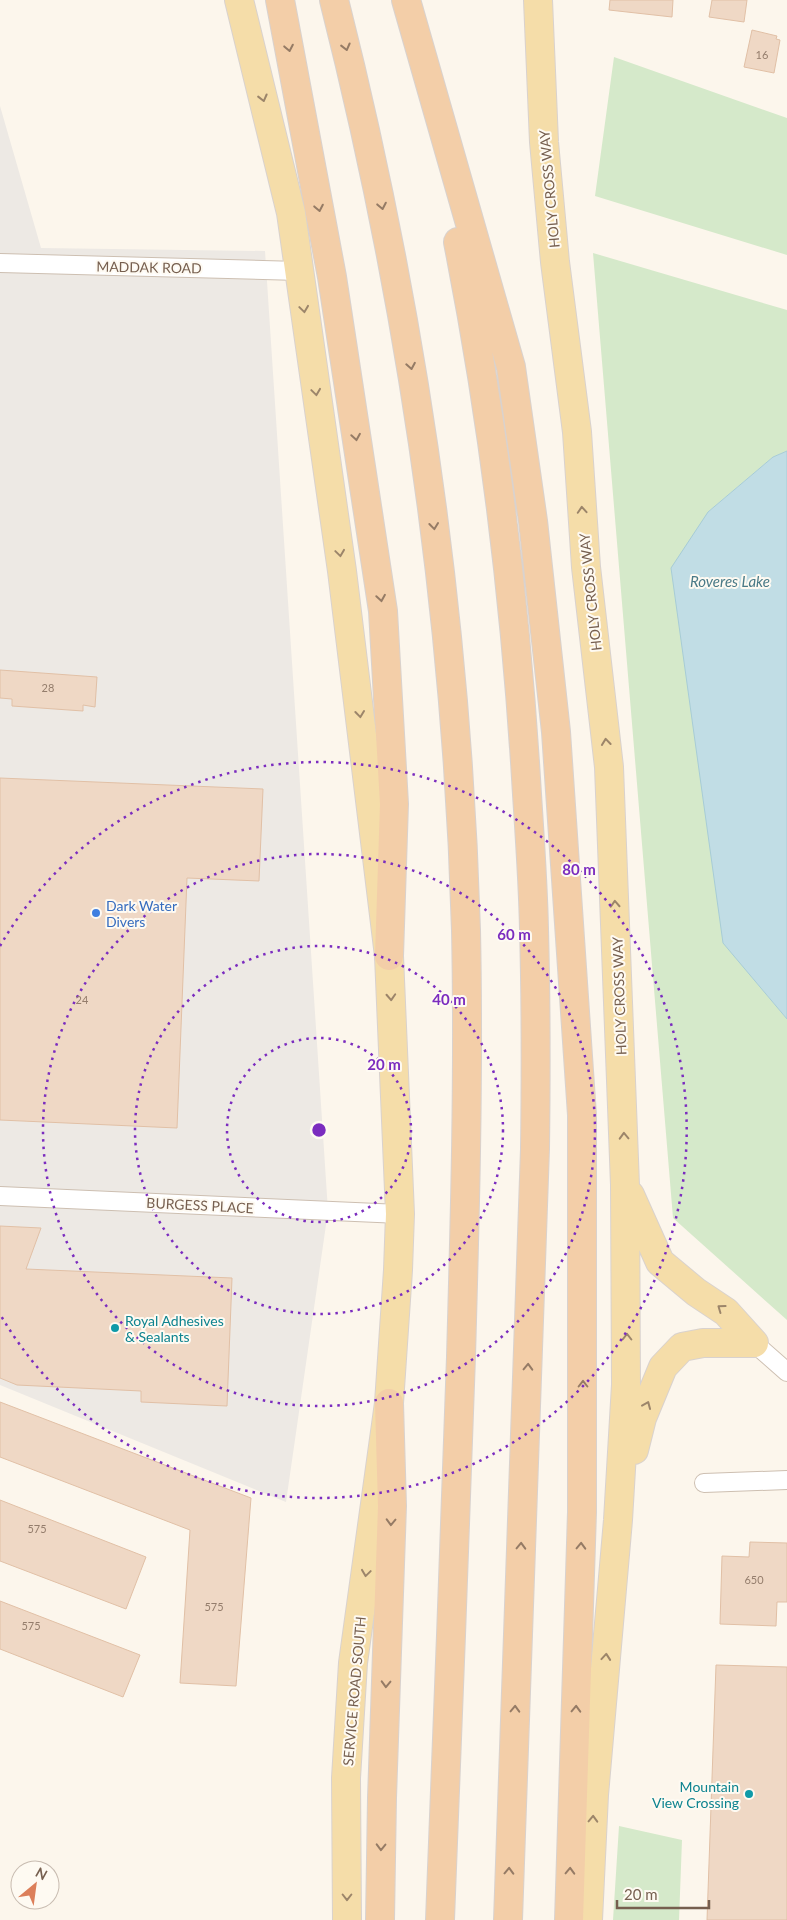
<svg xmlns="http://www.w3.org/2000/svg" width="787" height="1920" font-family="Lato,sans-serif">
<rect width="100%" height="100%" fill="#fcf6ec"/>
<path fill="#ede9e4" d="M0,106L41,248L265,251L328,1211L286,1502L0,1385Z"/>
<path fill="#d5e9ca" d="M614,57L787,118V255L595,196Z
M593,253L787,310V451L773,457L708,512L723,942L787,1019V1320L673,1218Z
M619,1826L682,1840L679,1920H613Z"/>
<path fill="#c1dde5" stroke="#a7ccd6" d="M787,451V1019L723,943L671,568L708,512L773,457Z"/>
<path fill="#efd8c5" stroke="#e1c0a6" d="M610,0H673L672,17L609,10Z
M712,0H747L744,22L709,17Z
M752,30L777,36L776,39L780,40L774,73L744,67Z
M0,670L97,677L95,707L83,705V711L12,706V699L0,698Z
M0,778L263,789L259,881L187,878L177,1128L0,1120Z
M0,1226L41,1228L26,1269L232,1278L227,1406L141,1402V1391L17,1385L0,1378Z
M0,1402L251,1498L236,1686L180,1683L190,1530L0,1457Z
M0,1500L146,1557L126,1609L0,1561Z
M750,1542L787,1543V1602H777L776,1626L720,1624L722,1556L749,1557Z
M0,1601L140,1655L123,1697L0,1649Z
M716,1665L787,1667V1920H707Z"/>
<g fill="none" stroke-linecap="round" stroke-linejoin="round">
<defs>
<path id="service" d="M0,263L299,271
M0,1196L400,1214
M754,1343L787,1372
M704,1483L787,1480"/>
<path id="primary" d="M239,0L291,213L342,571L389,956L400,1214L398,1270L389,1403L353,1663L346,1778L347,1920
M538,0L544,142L555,262L577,432L586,567L609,767L625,1185L626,1385L618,1520L594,1795L588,1920
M630,1195L660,1262L696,1292L726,1312L754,1343
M634,1450L642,1418L663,1367L682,1347L703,1343H754"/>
<path id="trunk" d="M280,0L332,277L383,611L394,804L389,956
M334,0C411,304 457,617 466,930C469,1073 465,1215 461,1357C455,1545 447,1732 440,1920
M406,0L511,367L533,521L556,732L582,1115V1512L569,1920
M458,242C493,419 515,598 526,778C529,828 533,878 534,929C536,1002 536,1075 535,1149L508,1920
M380,1920L382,1798L392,1506L389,1403"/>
</defs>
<use href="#service" stroke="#cdbfb1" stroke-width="20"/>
<use href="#primary" stroke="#d9d2ce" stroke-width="30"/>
<use href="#trunk" stroke="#d9d2ce" stroke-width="30"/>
<use href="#service" stroke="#fff" stroke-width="18"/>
<use href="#primary" stroke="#f5dda9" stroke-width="28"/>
<use href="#trunk" stroke="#f3cea8" stroke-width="28"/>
</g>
<defs><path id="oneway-chevron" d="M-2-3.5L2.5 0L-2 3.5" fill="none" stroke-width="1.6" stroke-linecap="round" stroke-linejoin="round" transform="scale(1.25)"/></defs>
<g stroke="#957b65">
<use href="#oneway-chevron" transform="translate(346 47) rotate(76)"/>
<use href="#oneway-chevron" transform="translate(289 48) rotate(79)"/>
<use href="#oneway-chevron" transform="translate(382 206) rotate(79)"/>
<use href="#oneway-chevron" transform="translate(319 208) rotate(79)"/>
<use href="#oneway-chevron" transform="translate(411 366) rotate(80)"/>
<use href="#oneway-chevron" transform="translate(356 437) rotate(81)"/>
<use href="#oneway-chevron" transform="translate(434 526) rotate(83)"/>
<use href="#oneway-chevron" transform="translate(381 598) rotate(81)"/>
<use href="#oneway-chevron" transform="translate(528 1367) rotate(-88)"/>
<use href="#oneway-chevron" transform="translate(583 1384) rotate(-90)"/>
<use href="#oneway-chevron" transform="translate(391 1522) rotate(92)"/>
<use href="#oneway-chevron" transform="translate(521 1546) rotate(-88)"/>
<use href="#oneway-chevron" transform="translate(581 1546) rotate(-88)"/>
<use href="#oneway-chevron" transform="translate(386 1684) rotate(92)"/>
<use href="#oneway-chevron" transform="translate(515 1709) rotate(-88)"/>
<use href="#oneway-chevron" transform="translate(576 1709) rotate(-88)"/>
<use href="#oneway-chevron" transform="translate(381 1847) rotate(91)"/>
<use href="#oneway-chevron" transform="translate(509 1871) rotate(-88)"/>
<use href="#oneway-chevron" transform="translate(570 1871) rotate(-88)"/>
</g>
<g stroke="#9c856a">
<use href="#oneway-chevron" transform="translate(263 98) rotate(76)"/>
<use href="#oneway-chevron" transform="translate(304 309) rotate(82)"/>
<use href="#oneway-chevron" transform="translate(316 392) rotate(82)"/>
<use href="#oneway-chevron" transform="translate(582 510) rotate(-94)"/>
<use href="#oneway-chevron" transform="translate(340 553) rotate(82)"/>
<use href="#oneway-chevron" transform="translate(360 714) rotate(83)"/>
<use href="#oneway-chevron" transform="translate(606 742) rotate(-96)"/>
<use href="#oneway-chevron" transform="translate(615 904) rotate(-93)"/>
<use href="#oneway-chevron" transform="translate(391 997) rotate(87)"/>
<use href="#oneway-chevron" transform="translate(624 1136) rotate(-92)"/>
<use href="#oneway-chevron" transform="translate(721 1308) rotate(-144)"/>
<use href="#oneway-chevron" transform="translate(627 1337) rotate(-90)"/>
<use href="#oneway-chevron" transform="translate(647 1405) rotate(-67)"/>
<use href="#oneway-chevron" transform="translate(366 1573) rotate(98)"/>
<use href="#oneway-chevron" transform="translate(606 1657) rotate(-85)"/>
<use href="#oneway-chevron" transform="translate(593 1819) rotate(-88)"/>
<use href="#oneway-chevron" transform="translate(347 1897) rotate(90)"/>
</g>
<g fill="none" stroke="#7b2cbf" stroke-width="2.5" stroke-dasharray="2.5 5">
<circle cx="319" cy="1130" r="92"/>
<circle cx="319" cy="1130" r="184"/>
<circle cx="319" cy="1130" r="276"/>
<path d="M0 946A368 368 0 1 1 0 1314"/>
</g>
<circle fill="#3f7fe0" stroke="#fefaf2" stroke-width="2" cx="96" cy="913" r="5"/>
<g fill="#0f9aa8" stroke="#fefaf2" stroke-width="2">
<circle cx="115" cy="1328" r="5"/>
<circle cx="749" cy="1794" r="5"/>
</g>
<g text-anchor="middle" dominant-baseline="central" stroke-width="4" stroke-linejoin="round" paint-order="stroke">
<g font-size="11" fill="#947d6c">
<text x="762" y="54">16</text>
<text x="48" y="687">28</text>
<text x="82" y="999">24</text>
<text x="37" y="1528">575</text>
<text x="754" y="1579">650</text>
<text x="214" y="1606">575</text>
<text x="31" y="1625">575</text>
</g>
<g font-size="14" fill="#765f4f" stroke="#fefaf2">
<text transform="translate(549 189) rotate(-95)">HOLY CROSS WAY</text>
<text transform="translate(149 267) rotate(1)">MADDAK ROAD</text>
<text transform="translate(590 592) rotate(-96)">HOLY CROSS WAY</text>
<text transform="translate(619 996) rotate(-92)">HOLY CROSS WAY</text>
<text transform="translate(200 1205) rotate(3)">BURGESS PLACE</text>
<text transform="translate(354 1691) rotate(-85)">SERVICE ROAD SOUTH</text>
</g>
<g font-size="14" fill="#366cbe" stroke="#fefaf2" text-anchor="start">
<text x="106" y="905">Dark Water<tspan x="106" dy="16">Divers</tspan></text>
</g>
<g font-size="14" fill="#0d838f" stroke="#fefaf2" text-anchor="start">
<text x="125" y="1320">Royal Adhesives<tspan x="125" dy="16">&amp; Sealants</tspan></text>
<text x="739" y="1786" text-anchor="end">Mountain<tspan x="739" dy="16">View Crossing</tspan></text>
</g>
<g font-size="15" font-style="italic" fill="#4a7a87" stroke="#fefaf2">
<text x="730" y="581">Roveres Lake</text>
</g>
</g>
<circle cx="319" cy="1130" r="8" fill="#7b2cbf" stroke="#fefaf2" stroke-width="2.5"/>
<g font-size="15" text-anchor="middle" font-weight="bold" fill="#7b2cbf" stroke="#fefaf2" stroke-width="4" stroke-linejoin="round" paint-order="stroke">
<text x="579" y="875">80 m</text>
<text x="514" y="940">60 m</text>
<text x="449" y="1005">40 m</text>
<text x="384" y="1070">20 m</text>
</g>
<g transform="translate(35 1885) rotate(29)"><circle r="24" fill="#fefaf2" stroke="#c8bcb1"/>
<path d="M0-4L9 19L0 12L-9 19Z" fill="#dc7f5a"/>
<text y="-8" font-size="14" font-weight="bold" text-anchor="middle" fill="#765f4f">N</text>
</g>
<path d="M617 1900v8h92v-8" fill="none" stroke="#765f4f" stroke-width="2.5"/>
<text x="624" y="1900" font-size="15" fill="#765f4f" stroke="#fefaf2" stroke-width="4" paint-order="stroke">20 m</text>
</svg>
